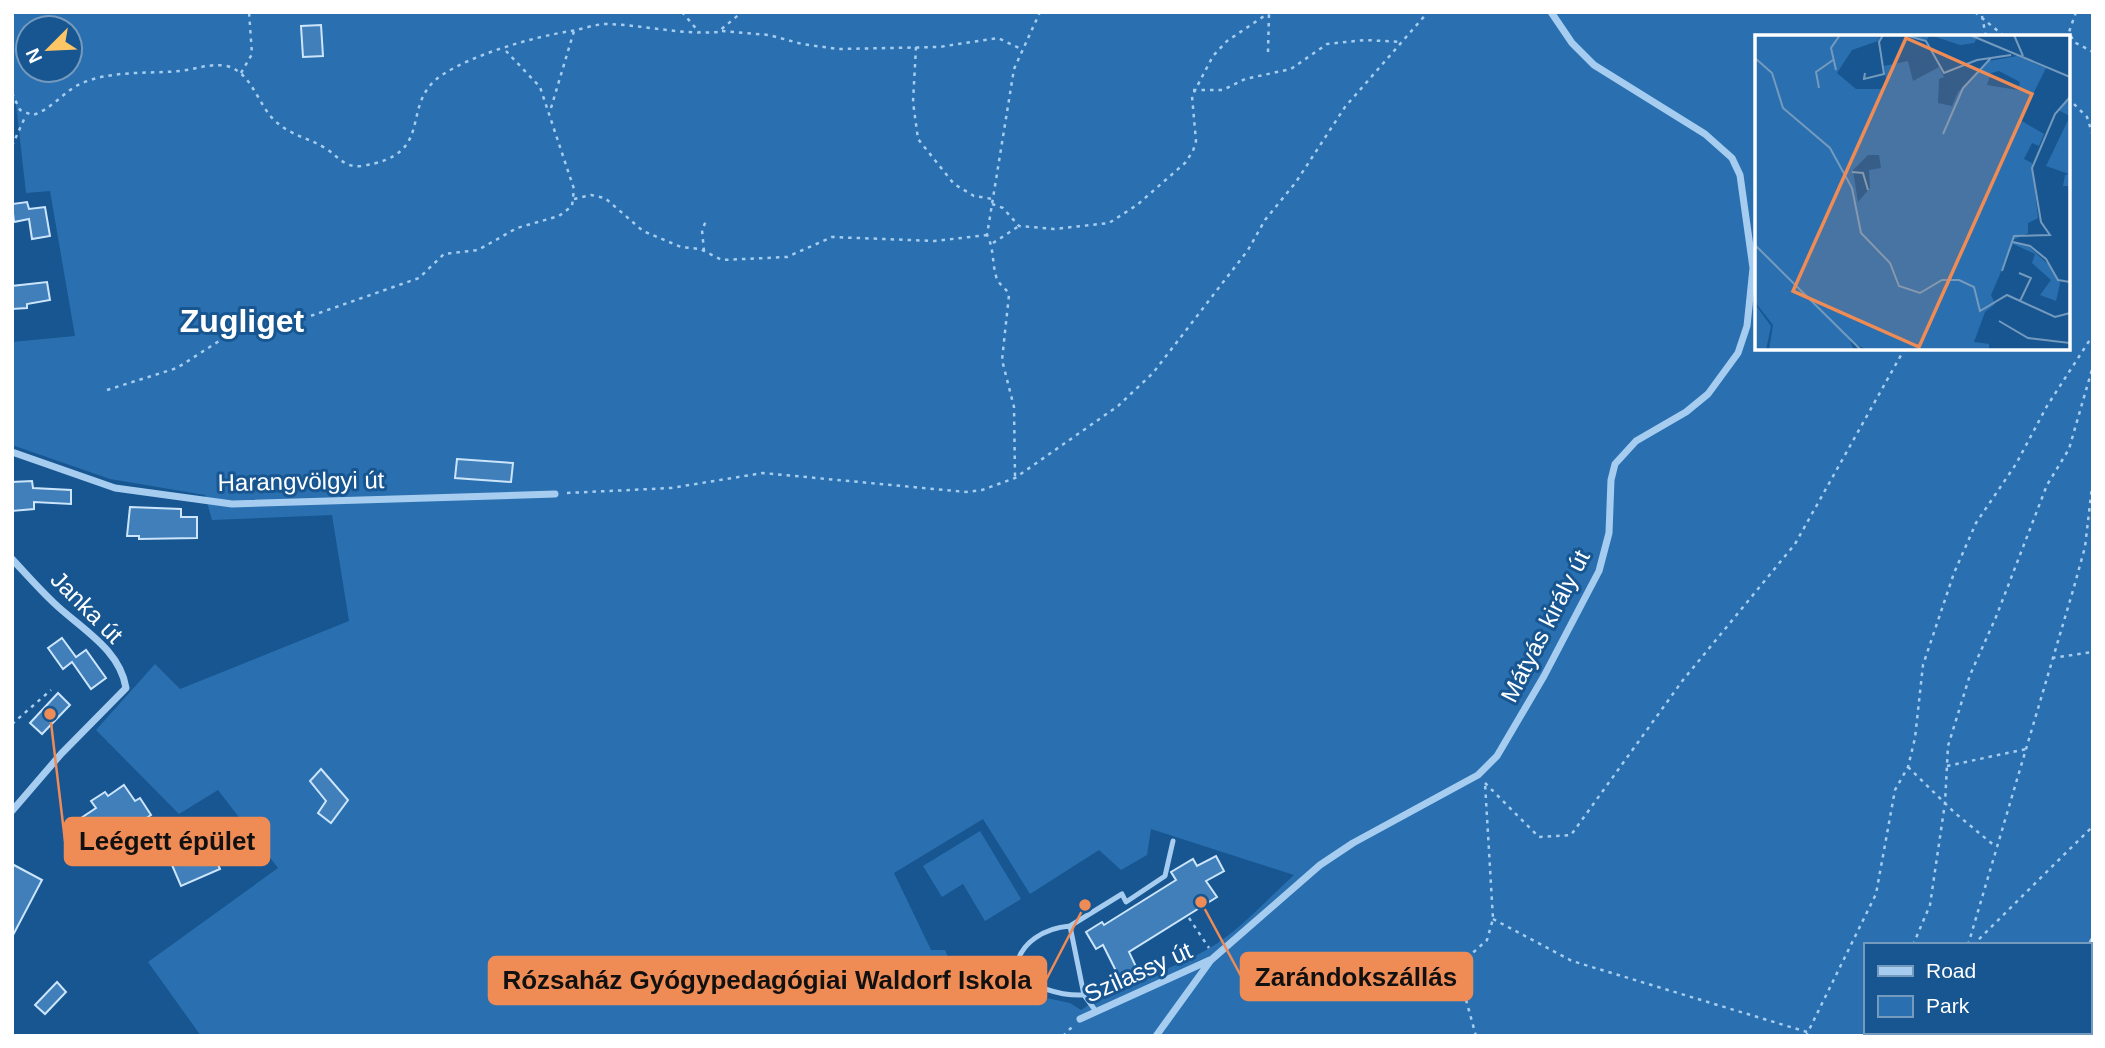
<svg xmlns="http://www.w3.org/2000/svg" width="2105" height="1048" font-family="Helvetica,sans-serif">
<rect width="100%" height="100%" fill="#175691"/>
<path fill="#2a70b0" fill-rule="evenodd" d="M12,12H2093V1036H201L148,962L278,868L218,790L179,814L96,730L155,664L180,689L349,621L332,515L212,520L205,495L110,479L12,445V342L75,336L50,191L26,193L16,104H12ZM28,28H70V70H28ZM1757,37H2068V348H1757ZM983,819L1030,894L1099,850L1121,870L1147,855L1151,829L1294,875C1266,900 1240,931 1208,949C1167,973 1120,983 1081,1010L1070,1003L1018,992L952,967L945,950H931L894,873ZM1865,945H2089V1032H1865Z
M980,831L1021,899L985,921L963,884L942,897L923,866Z"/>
<path fill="#407fb9" stroke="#cce5fb" stroke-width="2" d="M321,25L323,56L303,57L301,26Z
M27,202L29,209L45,207L50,236L32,239L29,219L14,222L12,204Z
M47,282L50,300L27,304V308L12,309V286Z
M457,459L513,463L511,482L455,478Z
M32,481L33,488L71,490V504L34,502V509L12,511V482Z
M130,507L181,509V517H197V538L139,539V536H127Z
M62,638L76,657L86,650L106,678L91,689L72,662L63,669L48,648Z
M58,693L70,705L42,734L30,723Z
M321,769L348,800L331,823L318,813L326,801L310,781Z
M124,785L135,801L140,798L151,815L130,829L134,835L123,842L119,836L103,847L94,834L89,837L78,820L96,808L91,801L105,792L108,796Z
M200,837L202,843L207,840L220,869L181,886L169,858L172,857L169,851Z
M1216,856L1224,871L1206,881L1217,897L1129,952L1139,973L1121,981L1103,945L1096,949L1086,932L1102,922L1104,925L1176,880L1171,872L1193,859L1197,866Z
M12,864L42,880L12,937Z
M57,982L66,992L45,1014L35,1005Z"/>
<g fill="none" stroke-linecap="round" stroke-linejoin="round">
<path stroke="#a6cdf0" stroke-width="2.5" stroke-dasharray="3.5 5" stroke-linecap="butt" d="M682,12L699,32
M1975,12L2005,37
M2076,12L2069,32L2074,42L2093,52
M1982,16L1986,37
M722,31L769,35L802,44L838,49L939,47L998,38L1021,49
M916,47L913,102L918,139L954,184L974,196L993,199
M1268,52L1269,14
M241,73L252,54L249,12
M1193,90H1223L1245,79L1291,69L1327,44L1365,40L1402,42
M12,93L20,110L32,115C50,111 63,92 80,84C111,70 147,74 180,71C196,69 210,63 227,66C251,72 258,104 274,120C291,136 307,137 325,148C338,156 344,168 361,166C439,155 397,105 442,75C474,54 533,37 571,31C583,29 595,24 607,24C644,25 681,35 718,32L742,12
M2068,98L2087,117L2093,136
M551,108L574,31
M12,146L26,115
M574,199L591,195L605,198L643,231L681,247L700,249L722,260L787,257L832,237L935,241L987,235
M992,204L1003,208L1019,226L1054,229L1109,223L1137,205L1185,163L1193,151L1196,141L1192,96L1213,56L1227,41L1270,12
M993,243L1019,226
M704,251L702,230L706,221
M107,390L177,368L244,325L299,320L419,278L444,254L478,250L517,228L559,216L572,206L574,189L540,87L506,51
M1015,476L1014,407L1002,360L1009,295C1006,287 998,285 996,276C992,262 994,248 987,235L1014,69L1040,12
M567,493L671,488L763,473L966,492L982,490L1015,478L1118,406L1153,373L1248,250L1265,220L1296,182L1345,107L1428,12
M2052,658L2093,652
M12,724L51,690
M1947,766L2026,749
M1908,767L1955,813L1996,847
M1485,783L1539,837L1571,835L1683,680L1795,544L1905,348
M1189,918L1209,948
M1493,919L1572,961L1807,1032
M1913,945L1930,905L1945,803L1948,746L1970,675L1996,617L2047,485L2069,449L2093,366
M1968,945L2074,587L2085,547L2093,478
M1973,945L2093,826
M2089,1006L2093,1008
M2089,1024L2093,1011
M1063,1036L1073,1026
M1476,1036L1457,967L1487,940L1493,919L1485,783
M1806,1036L1876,894L1895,790L1908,767L1915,738L1923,665L1954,573L1976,523L2016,464L2047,406L2093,335
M1883,1036L1884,1032
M1943,1036L1944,1032
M2085,1036L2086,1032"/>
<path stroke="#a6cdf0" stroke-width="5" d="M1070,926C1045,928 1020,942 1016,968C1030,988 1061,996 1084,995
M1095,1010L1084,995L1070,926L1122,894L1126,902L1165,876L1173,841"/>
<path stroke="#a6cdf0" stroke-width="7" d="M12,452L115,488L232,504L555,494
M12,559C26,574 39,589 54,603C80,628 120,649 126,688L61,754L12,811
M2089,949L2093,941
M1080,1019L1210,960
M1156,1036L1211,960L1320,865L1353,843L1478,775L1497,756L1544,676L1599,571L1609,533L1611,480L1615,464L1636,441L1686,412L1708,394L1738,353L1747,326L1753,268L1740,175L1732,158L1705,134L1594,65L1572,43L1551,12
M2051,1036L2053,1032"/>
</g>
<g text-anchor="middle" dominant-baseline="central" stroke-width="6" stroke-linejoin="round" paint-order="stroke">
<g font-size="24" fill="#fff" stroke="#175691">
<text transform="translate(301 481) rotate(-1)">Harangvölgyi út</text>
<text transform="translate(87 607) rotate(45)">Janka út</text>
<text transform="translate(1545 626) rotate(-63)">Mátyás király út</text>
<text transform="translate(1138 972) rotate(-24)">Szilassy út</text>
</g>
<g font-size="32" font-weight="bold" fill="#fff" stroke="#175691">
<text x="242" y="321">Zugliget</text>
</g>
</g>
<g transform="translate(1755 35)">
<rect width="315" height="315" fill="#175691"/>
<path d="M0,0H126L123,6L97,15L82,38L101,54H125L132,51L129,31L153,26L158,46L184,32L189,42L184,44L183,68L197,71L203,57L234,26L262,21L291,33L265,85L289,99L284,111L277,108L269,124L277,128L283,183L273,188V198L256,206L274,212L294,230L305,248L301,266L285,260L296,245L277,228L280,219L258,209L236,260L240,269L230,277L219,307L234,309V315H112L95,306L99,315H14L18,290L0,267ZM244,36L265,47L263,55L232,50L236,38ZM113,120H124L126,133L114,135L115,153L103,167L98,135ZM155,0H224L219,8L205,10L175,0L171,6ZM315,63V143L314,151H308L310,140L314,139L291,131L315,81L303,75ZM0,269L16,291L11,315H0Z" fill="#2a70b0" fill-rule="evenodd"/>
<path fill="none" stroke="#749abd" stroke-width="2" d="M150,0L171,6L189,38L222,25L256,20M215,0L315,42M259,0L268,21M0,23L17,38L28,73L75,113L97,153L106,198L135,228L144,251L165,258L187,245H204L219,252L225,276L252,260L300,282L315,278M81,35L76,13L85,0M110,38L109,44L129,39L124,7L128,0M64,53L61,37L78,25M188,99L208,53L236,23M97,137L108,138L113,155M258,207L275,211L291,224L303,245L315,247M0,210L106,315M247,236L259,201L295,200L286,187L277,133L300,79L315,62M264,238L276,243L265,266M244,286L273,303L315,308"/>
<path fill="#ef8b55" fill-opacity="0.15" stroke="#ef8b55" stroke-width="3.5" d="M151,3L277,59L164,312L38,256Z"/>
<rect width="315" height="315" fill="none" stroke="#fff" stroke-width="3.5"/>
</g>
<path fill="none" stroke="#ef8b55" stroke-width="2.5" d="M50 714L65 841M1201 902L1241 976M1085 905L1046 980"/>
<g fill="#ef8b55" stroke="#175691" stroke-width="2.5">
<circle cx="50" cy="714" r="7"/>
<circle cx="1201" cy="902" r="7"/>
<circle cx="1085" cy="905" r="7"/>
</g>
<g fill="#ef8b55" stroke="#ef8b55" stroke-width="2.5">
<rect x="65" y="818" width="204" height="47" rx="7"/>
<rect x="1241" y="953" width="231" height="47" rx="7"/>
<rect x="489" y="957" width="557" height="47" rx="7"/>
</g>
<g font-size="26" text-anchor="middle" font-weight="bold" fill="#111">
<text x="167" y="850">Leégett épület</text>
<text x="1356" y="986">Zarándokszállás</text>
<text x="767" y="989">Rózsaház Gyógypedagógiai Waldorf Iskola</text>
</g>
<rect width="2105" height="1048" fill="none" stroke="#ffffff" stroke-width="28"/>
<rect x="1864" y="943" width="228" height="91" fill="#175691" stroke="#749abd" stroke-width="2"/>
<rect x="1878" y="966" width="35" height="10" fill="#a6cdf0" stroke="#749abd" stroke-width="2"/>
<text x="1926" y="978" font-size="21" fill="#ffffff">Road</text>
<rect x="1878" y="996" width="35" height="21" fill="#2a70b0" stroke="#749abd" stroke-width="2"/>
<text x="1926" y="1013" font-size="21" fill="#ffffff">Park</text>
<g transform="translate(49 49) rotate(246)"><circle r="33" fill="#175691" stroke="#749abd" stroke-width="2"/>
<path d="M0-5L12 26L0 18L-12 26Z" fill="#ffc665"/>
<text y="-10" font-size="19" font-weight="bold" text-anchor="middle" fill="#ffffff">N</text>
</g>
</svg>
